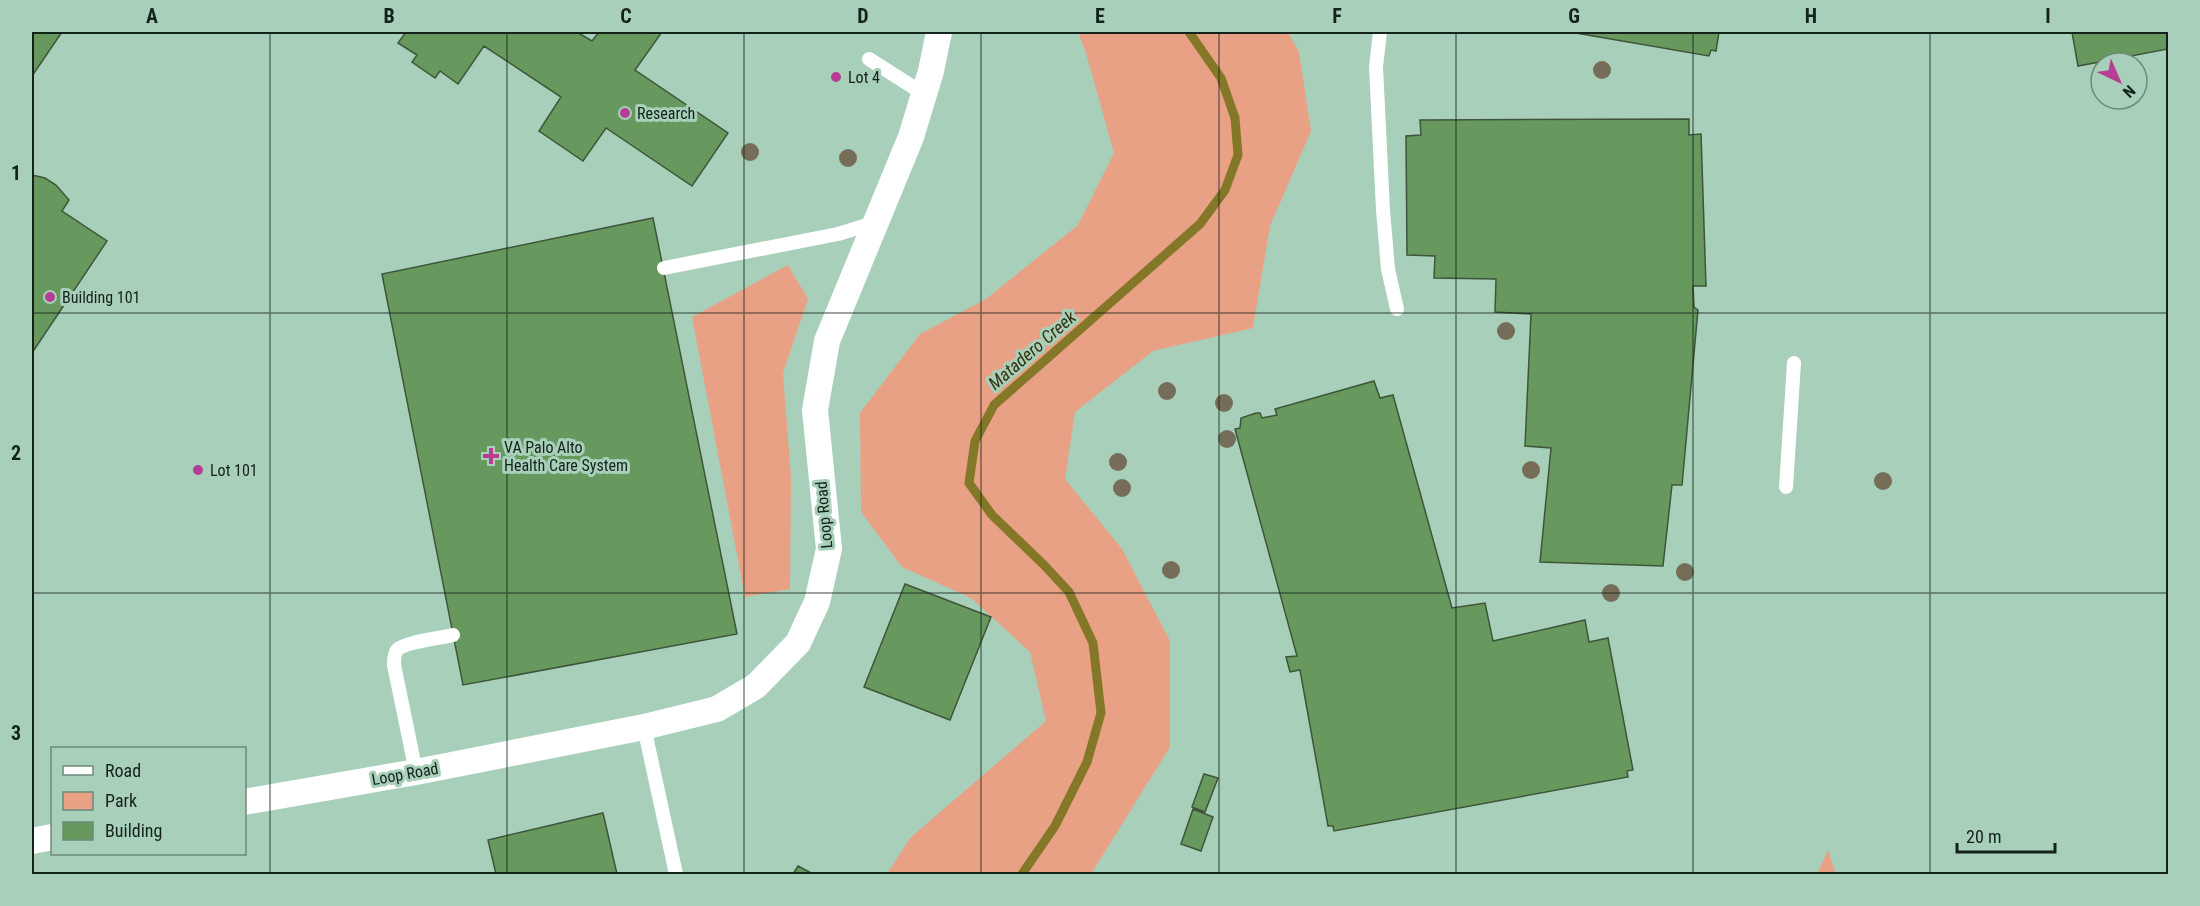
<svg xmlns="http://www.w3.org/2000/svg" width="2200" height="906" font-family="'Roboto Condensed',sans-serif">
<rect width="100%" height="100%" fill="#a8cfb9"/>
<path fill="#e9a186" d="M1078,32H1288L1299,52L1311,131L1270,226L1253,328L1153,351L1075,412L1065,479L1122,549L1170,641V747L1091,874H887L910,838L1046,721L1030,652L971,598L902,567L861,512L860,413L920,334L986,299L1078,225L1114,153L1085,50Z
M788,265L808,299L783,373L791,478L790,589L745,597L692,317Z
M1828,850L1836,874H1817Z"/>
<g fill="none" stroke-linecap="round" stroke-linejoin="round">
<path stroke="#847828" stroke-width="9" d="M1022,874L1055,826L1087,762L1101,713L1093,643L1069,592L1045,566L992,515L969,483L975,441L994,405L1200,224L1225,190L1238,155L1235,118L1221,78L1189,32"/>
</g>
<path fill="#67995e" stroke="#3f553a" stroke-width="1.5" d="M32,32H62L32,76Z
M406,32H577L592,41L599,32H662L635,70L728,133L692,186L606,128L583,161L539,131L561,97L484,46L458,84L440,71L435,78L412,62L417,55L398,43Z
M1570,32H1719L1716,51L1711,50L1709,56Z
M2072,32H2168V49L2078,66Z
M1689,119V135L1701,134L1706,286H1693L1694,307L1698,310L1682,485H1672L1663,566L1540,562L1551,448L1525,446L1531,314L1495,312L1496,279L1434,278L1435,256L1407,255L1406,136L1421,135L1420,120Z
M32,175L45,178L56,185L69,200L62,211L107,241L32,353Z
M653,218L737,634L463,685L382,274Z
M1374,381L1380,398L1393,395L1452,608L1485,603L1493,641L1585,620L1589,642L1608,638L1633,770L1627,771L1628,777L1334,831L1333,826H1328L1300,670L1290,672L1286,657L1297,656L1235,429L1240,428L1241,418L1256,413H1260L1262,418L1277,415L1275,409Z
M905,584L991,617L950,720L864,687Z
M1204,774L1218,778L1205,812L1192,807Z
M1193,809L1213,817L1201,851L1181,844Z
M603,813L617,874H496L488,840Z
M798,866L813,874H793Z"/>
<g fill="none" stroke-linecap="round" stroke-linejoin="round">
<path stroke="#fff" stroke-width="14" d="M1380,32L1376,67L1383,210L1388,269L1397,309
M869,59L924,94
M664,268L838,234L877,222
M1786,487L1794,363
M644,727L676,874
M416,772L394,665C394,660 394,654 397,650C404,642 441,638 453,635"/>
<path stroke="#fff" stroke-width="26" d="M244,802L416,772L644,727L717,709L756,686L798,643L817,602L829,549L815,410L827,341L911,137L931,71L939,32
M32,841L52,837"/>
</g>
<g fill="#756d58">
<circle cx="1602" cy="70" r="9"/>
<circle cx="750" cy="152" r="9"/>
<circle cx="848" cy="158" r="9"/>
<circle cx="1506" cy="331" r="9"/>
<circle cx="1167" cy="391" r="9"/>
<circle cx="1224" cy="403" r="9"/>
<circle cx="1227" cy="439" r="9"/>
<circle cx="1118" cy="462" r="9"/>
<circle cx="1531" cy="470" r="9"/>
<circle cx="1883" cy="481" r="9"/>
<circle cx="1122" cy="488" r="9"/>
<circle cx="1171" cy="570" r="9"/>
<circle cx="1685" cy="572" r="9"/>
<circle cx="1611" cy="593" r="9"/>
</g>
<path fill="none" stroke="#13221a" stroke-width="1.5" stroke-opacity="0.55" d="M270,32V874M507,32V874M744,32V874M981,32V874M1219,32V874M1456,32V874M1693,32V874M1930,32V874M32,313H2168M32,593H2168"/>
<g fill="#b53d93" stroke="#a8cfb9" stroke-width="2">
<circle cx="836" cy="77" r="6"/>
<circle cx="625" cy="113" r="6"/>
<circle cx="50" cy="297" r="6"/>
<path d="M488 447h6v6h6v6h-6v6h-6v-6h-6v-6h6z"/>
<circle cx="198" cy="470" r="6"/>
</g>
<g text-anchor="middle" dominant-baseline="central" stroke-width="6" stroke-linejoin="round" paint-order="stroke">
<g font-size="16" fill="#13221a" stroke="#a8cfb9" text-anchor="start">
<text x="848" y="77">Lot 4</text>
<text x="637" y="113">Research</text>
<text x="62" y="297">Building 101</text>
<text x="504" y="447">VA Palo Alto<tspan x="504" dy="18">Health Care System</tspan></text>
<text x="210" y="470">Lot 101</text>
</g>
<g font-size="16" fill="#13221a" stroke="#a8cfb9">
<text transform="translate(824 515) rotate(-95)">Loop Road</text>
<text transform="translate(405 774) rotate(-10)">Loop Road</text>
</g>
<g font-size="18" font-style="italic" fill="#383310" stroke="#a8cfb9">
<text transform="translate(1032 350) rotate(-41)">Matadero Creek</text>
</g>
</g>
<rect width="2200" height="906" fill="none" stroke="#a8cfb9" stroke-width="66"/>
<rect x="51" y="747" width="195" height="108" fill="#a8cfb9" stroke="#6c8a79" stroke-width="1.5"/>
<rect x="63" y="766" width="30" height="9" fill="#ffffff" stroke="#6c8a79" stroke-width="1.5"/>
<text x="105" y="777" font-size="18" fill="#13221a">Road</text>
<rect x="63" y="792" width="30" height="18" fill="#e9a186" stroke="#6c8a79" stroke-width="1.5"/>
<text x="105" y="807" font-size="18" fill="#13221a">Park</text>
<rect x="63" y="822" width="30" height="18" fill="#67995e" stroke="#6c8a79" stroke-width="1.5"/>
<text x="105" y="837" font-size="18" fill="#13221a">Building</text>
<g transform="translate(2119 81) rotate(136)"><circle r="28" fill="#a8cfb9" stroke="#6c8a79" stroke-width="1.5"/>
<path d="M0-4.5L10 22L0 15L-10 22Z" fill="#b53d93"/>
<text y="-9" font-size="16" font-weight="bold" text-anchor="middle" fill="#13221a">N</text>
</g>
<path d="M1957 843v9h98v-9" fill="none" stroke="#13221a" stroke-width="3"/>
<text x="1966" y="843" font-size="18" fill="#13221a" stroke="#a8cfb9" stroke-width="4.5" paint-order="stroke">20 m</text>
<rect x="33" y="33" width="2134" height="840" fill="none" stroke="#13221a" stroke-width="2"/>
<g font-size="20" text-anchor="middle" font-weight="bold" fill="#13221a">
<text x="152" y="23">A</text>
<text x="389" y="23">B</text>
<text x="626" y="23">C</text>
<text x="863" y="23">D</text>
<text x="1100" y="23">E</text>
<text x="1337" y="23">F</text>
<text x="1574" y="23">G</text>
<text x="1811" y="23">H</text>
<text x="2048" y="23">I</text>
<text x="16" y="180">1</text>
<text x="16" y="460">2</text>
<text x="16" y="740">3</text>
</g>
</svg>
